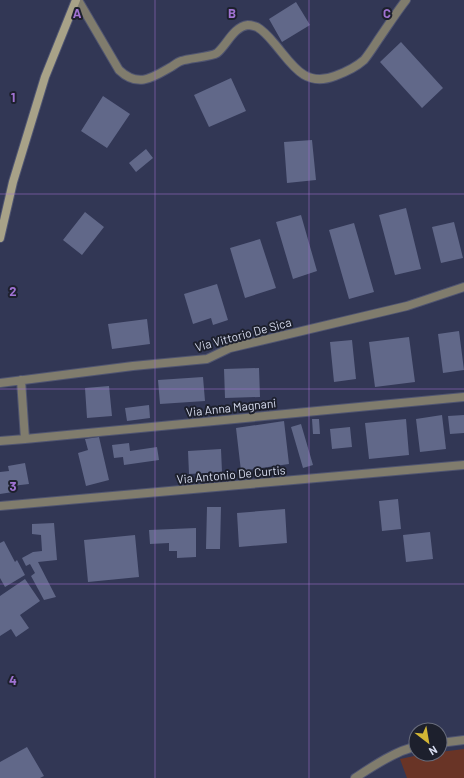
<svg xmlns="http://www.w3.org/2000/svg" width="464" height="778" font-family="Barlow,sans-serif">
<rect width="100%" height="100%" fill="#323755"/>
<path fill="#693426" d="M464,749V778H407L400,759L424,754H440V752Z"/>
<path fill="#616889" d="M296,2L310,25L282,42L269,19Z
M401,42L443,88L422,108L380,62Z
M231,78L246,111L209,127L194,95Z
M103,96L130,114L107,148L81,131Z
M312,140L316,180L287,183L284,142Z
M146,149L153,158L136,172L129,163Z
M406,208L421,269L395,275L379,215Z
M85,212L104,227L82,255L63,240Z
M301,215L317,271L293,279L276,222Z
M454,222L463,258L441,263L432,227Z
M354,223L374,292L349,299L329,230Z
M260,239L276,288L245,298L230,248Z
M217,284L228,320L213,325L211,318L193,324L184,294Z
M147,319L150,344L112,349L108,324Z
M459,331L464,370L443,373L438,334Z
M409,337L415,382L375,387L369,342Z
M352,340L356,379L334,382L330,342Z
M259,368L260,397L225,398L224,369Z
M203,377L205,401L160,404L158,380Z
M109,386L112,416L87,418L85,388Z
M149,405L150,418L127,421L125,408Z
M442,415L446,449L420,452L416,419Z
M464,415V433L450,434L448,416Z
M312,419H319L320,434H313Z
M406,419L409,455L369,459L365,423Z
M284,421L289,464L241,471L236,428Z
M301,424L313,465L303,468L291,427Z
M350,427L352,447L332,449L330,429Z
M99,437L109,480L86,486L78,453L88,450L85,439Z
M129,443L130,451L157,447L159,460L124,465L123,457L114,458L112,445Z
M221,449L222,472L189,474L188,451Z
M25,463L29,484L12,486L13,492L0,494V472L9,471L8,466Z
M398,499L401,529L382,531L379,501Z
M207,507H221L220,549H206Z
M285,509L287,543L239,547L237,513Z
M54,523L57,560L38,562L56,597L44,600L31,576L35,573L30,564L26,566L22,558L33,552L42,551L41,535L32,534V524Z
M196,528V557L177,558V551H169V543L150,544L149,530Z
M430,532L433,559L406,562L403,535Z
M135,535L139,577L88,582L84,540Z
M4,541L15,562L17,560L25,575L5,587L0,578V543Z
M25,579L40,601L20,615L29,628L16,637L11,629L0,636V596Z
M27,747L44,776L40,778H0V762Z"/>
<g fill="none" stroke-linecap="round" stroke-linejoin="round">
<defs>
<path id="street" d="M78,0L119,70C138,88 152,78 171,67C174,65 178,62 181,61C189,58 211,57 217,53C227,45 233,27 248,25C251,25 254,26 257,27C264,31 269,37 274,43C292,64 304,88 335,76C346,72 355,68 364,60C369,54 374,46 378,40C387,27 396,13 406,0
M21,380L25,439
M0,383L133,366L207,359L230,348L407,306L464,287
M0,441L25,439L464,397
M0,506L464,465
M440,743L464,740
M355,778C370,768 398,749 416,747"/>
<path id="secondary" d="M0,238L13,182L45,77L76,0"/>
</defs>
<use href="#street" stroke="#505571" stroke-width="10"/>
<use href="#secondary" stroke="#505571" stroke-width="10"/>
<use href="#street" stroke="#807c6d" stroke-width="8"/>
<use href="#secondary" stroke="#a8a288" stroke-width="8"/>
</g>
<path fill="none" stroke="#a072d2" stroke-width="1" stroke-opacity="0.55" d="M155,0V778M309,0V778M0,194H464M0,389H464M0,584H464"/>
<g text-anchor="middle" dominant-baseline="central" stroke-width="4" stroke-linejoin="round" paint-order="stroke">
<g font-size="12" fill="#d7dcef" stroke="#1d202d">
<text transform="translate(243 334) rotate(-15)">Via Vittorio De Sica</text>
<text transform="translate(231 407) rotate(-6)">Via Anna Magnani</text>
<text transform="translate(231 474) rotate(-5)">Via Antonio De Curtis</text>
</g>
</g>
<g font-size="13" text-anchor="middle" font-weight="bold" fill="#a072d2" stroke="#1d202d" stroke-width="4" stroke-linejoin="round" paint-order="stroke">
<text x="77" y="18">A</text>
<text x="232" y="18">B</text>
<text x="387" y="18">C</text>
<text x="13" y="102">1</text>
<text x="13" y="296">2</text>
<text x="13" y="491">3</text>
<text x="13" y="685">4</text>
</g>
<g transform="translate(428 742) rotate(149)"><circle r="19" fill="#1d202d" stroke="#676b7b"/>
<path d="M0-3L7 15L0 10L-7 15Z" fill="#d3b635"/>
<text y="-6" font-size="11" font-weight="bold" text-anchor="middle" fill="#d7dcef">N</text>
</g>
</svg>
